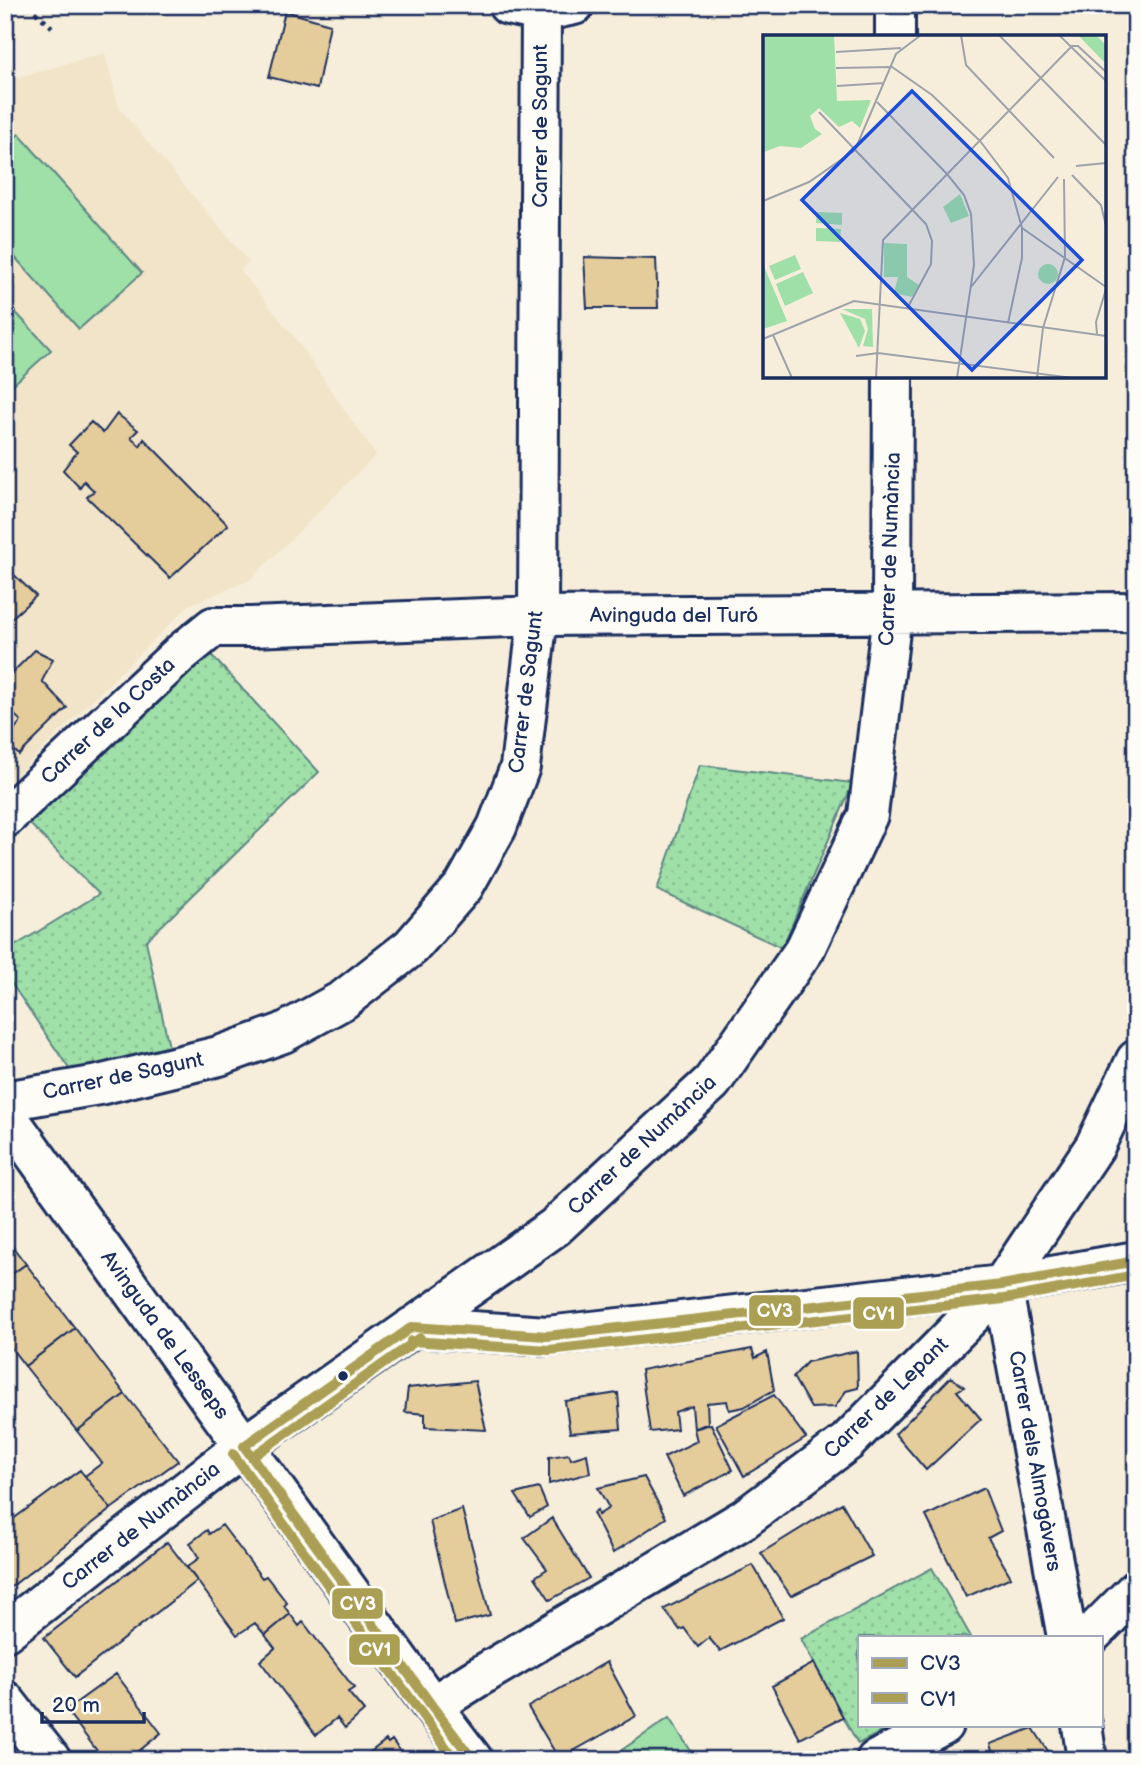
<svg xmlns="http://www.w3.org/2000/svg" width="1141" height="1765" font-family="'Balsamiq Sans',sans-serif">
<defs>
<pattern id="grass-dots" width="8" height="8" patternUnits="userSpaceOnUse" patternTransform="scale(1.75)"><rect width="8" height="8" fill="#9fdfa8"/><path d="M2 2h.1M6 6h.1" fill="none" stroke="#88c093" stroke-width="1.8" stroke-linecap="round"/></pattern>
</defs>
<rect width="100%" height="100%" fill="#f6eedb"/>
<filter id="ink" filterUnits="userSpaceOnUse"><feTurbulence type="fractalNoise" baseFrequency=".0143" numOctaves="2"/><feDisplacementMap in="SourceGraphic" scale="14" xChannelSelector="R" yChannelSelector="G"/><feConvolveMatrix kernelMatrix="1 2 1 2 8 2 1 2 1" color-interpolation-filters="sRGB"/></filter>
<g filter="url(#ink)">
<path fill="#f1e4c8" d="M105,53L119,108L249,262L240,270L292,334L376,455L250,580L189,605L5,786V81Z"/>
<path fill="url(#grass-dots)" stroke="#5d8783" stroke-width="2" d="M203,646L319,772L146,941L169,1047L72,1073L5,974V952L99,894L30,824Z
M700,765L853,783L782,948L657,890Z
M932,1568L971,1637H859V1725H895L858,1744L801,1639Z"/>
<path fill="#9fdfa8" stroke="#5d8783" stroke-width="2" d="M19,134L142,273L79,329L5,246V146Z
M5,301L51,350L5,392Z
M669,1718L697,1760H607Z"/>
<path fill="#e5cc9b" stroke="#1b2f5e" stroke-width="2" d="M285,11L330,24L317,89L269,77Z
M584,257L656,259L658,308H587Z
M117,414L138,430L131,437L140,446L144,439L228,525L170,578L87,497L94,491L84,481L80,488L63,470L77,452L69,445L91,422L103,433Z
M5,566L36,596L5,624Z
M35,650L53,659L42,681L67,708L19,755L5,741L21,721L7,708L5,711V680Z
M5,1237L26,1264L5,1279Z
M26,1264L75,1328L25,1366L5,1340V1279Z
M75,1328L125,1394L77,1431L25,1366Z
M752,1349L755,1358L767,1352L774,1390L744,1407L729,1410L727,1401L707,1403L708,1423L694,1429L692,1406L675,1412L677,1429L650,1432L641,1370Z
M857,1351L858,1388L846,1391L835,1407L811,1408L793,1377L807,1362Z
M951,1377L964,1387L957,1391L981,1419L926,1470L895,1434Z
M475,1381L486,1430L425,1427V1414L405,1412L408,1388Z
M618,1393L621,1429L570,1433L565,1401Z
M125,1394L178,1461L111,1509L85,1476L102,1463L77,1431Z
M774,1395L806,1438L744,1476L716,1425Z
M711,1424L733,1470L683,1496L664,1457L697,1441L694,1429Z
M569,1454L571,1459L587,1454L590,1473L549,1484V1457Z
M80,1470L111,1509L7,1590L5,1587V1525Z
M644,1477L666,1518L613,1553L593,1513L597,1510L598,1515L609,1508L598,1488Z
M539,1488L547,1507L530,1517L515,1494Z
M984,1488L1001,1531L988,1538L1011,1577L966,1597L926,1516Z
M842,1503L872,1556L791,1596L761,1553Z
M462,1509L490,1615L455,1624L430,1521Z
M552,1518L589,1578L550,1600L535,1577L547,1569L524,1538Z
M222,1525L262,1578L266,1576L287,1603L284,1606L290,1614L265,1635L255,1623L237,1635L187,1567L199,1558L190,1543L207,1530L209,1534Z
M167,1542L197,1581L75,1677L44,1638Z
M753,1565L783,1618L720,1651L709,1638L698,1647L684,1628L680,1630L664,1609Z
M290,1614L299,1626L303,1622L354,1688L348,1692L364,1711L345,1728L337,1718L316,1735L260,1661L275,1648L265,1635Z
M607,1662L636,1716L559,1759L528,1707Z
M814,1663L843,1717L800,1739L772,1686Z
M116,1674L161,1733L128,1760H104L66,1710Z
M1033,1728L1050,1754L1035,1760H970L992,1751L990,1744Z
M386,1740L388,1743L392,1740L406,1760H360Z"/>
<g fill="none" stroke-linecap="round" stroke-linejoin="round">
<defs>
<path id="minor" d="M508,5L541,12L574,5
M895,37V5
M5,818L181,653L213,627H251L538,616L1136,612
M5,1101L99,1085L219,1056L283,1033L343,1000L411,947L464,886L497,827L520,767L538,616L541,5
M5,1113L209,1398L432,1706L473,1760
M1002,1285L1067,1637
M412,1327L547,1336L1002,1285L1136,1261
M5,1632L244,1446L555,1227L712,1082L805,949L868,815L892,614L893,376
M1089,1637L1136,1590
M5,1701L51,1760
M432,1706L475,1679L744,1519L847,1442L1002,1285L1095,1146L1136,1060
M1082,1725L1087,1760
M876,1760L943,1725"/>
</defs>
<use href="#minor" stroke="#1b2f5e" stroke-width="44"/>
<path stroke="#1b2f5e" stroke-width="4.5" stroke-dasharray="5 5" stroke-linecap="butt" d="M27,5L52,27"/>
<use href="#minor" stroke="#fdfcf7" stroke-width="38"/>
<defs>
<path id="bus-1" d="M412,1327L547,1336L1002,1285L1136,1261
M244,1446L432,1706L473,1760
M244,1446L412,1327"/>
<path id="bus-2" d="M411,1341L549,1350L1004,1299L1136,1275
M233,1454L455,1760
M252,1457L420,1338"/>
</defs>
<use href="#bus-1" stroke="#fdfcf7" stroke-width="16"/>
<use href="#bus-2" stroke="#fdfcf7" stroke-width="16"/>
<use href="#bus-1" stroke="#ab9f54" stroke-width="10"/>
<use href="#bus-2" stroke="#ab9f54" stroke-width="10"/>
</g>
</g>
<circle fill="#1b2f5e" stroke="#fdfcf7" stroke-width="2.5" cx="343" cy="1376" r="6"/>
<g text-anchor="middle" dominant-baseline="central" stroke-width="5" stroke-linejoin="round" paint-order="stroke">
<g font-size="21" fill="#1b2f5e" stroke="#fdfcf7">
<text transform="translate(540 126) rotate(-90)">Carrer de Sagunt</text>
<text transform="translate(890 549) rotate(-88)">Carrer de Numància</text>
<text x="674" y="615">Avinguda del Turó</text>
<text transform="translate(526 692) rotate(-83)">Carrer de Sagunt</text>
<text transform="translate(108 721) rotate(-43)">Carrer de la Costa</text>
<text transform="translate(123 1076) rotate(-12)">Carrer de Sagunt</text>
<text transform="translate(642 1145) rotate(-43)">Carrer de Numància</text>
<text transform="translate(165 1335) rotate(54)">Avinguda de Lesseps</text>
<text transform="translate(886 1398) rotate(-44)">Carrer de Lepant</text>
<text transform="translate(1035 1461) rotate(80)">Carrer dels Almogàvers</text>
<text transform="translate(141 1526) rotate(-38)">Carrer de Numància</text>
</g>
</g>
<g transform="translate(763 35)">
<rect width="343" height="343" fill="#f6eedb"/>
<path d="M315,0H333L343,10V29ZM197,159L206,181L188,188L180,172ZM121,208L144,209V242L156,250L149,262L131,258L135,242H121ZM275 239a10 10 0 1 1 20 0a10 10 0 1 1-20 0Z" fill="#9fdfa8"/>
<path d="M0,0H71L74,66L108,65L97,93L89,86L76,92L56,73L47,81L52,94L59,99L38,113L17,111L1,117ZM0,229L24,286L0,294Z" fill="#9fdfa8"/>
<path d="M54,177L79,178V190L53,188ZM53,193L78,194L77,207L53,206ZM32,220L38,234L12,245L6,231ZM40,237L50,258L22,271L13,249ZM79,274H109L110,312L100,311L105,294L102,284ZM77,278L97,284L102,296L96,313Z" fill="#9fdfa8"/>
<path fill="none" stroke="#9ea2a9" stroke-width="2" d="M198,0L203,30L291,123M236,0L343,110M296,0L343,46M307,11H315L343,37M73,17L138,13M73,33L129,32L169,60L217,106L245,143L259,193V223L245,288M74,51L121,48M114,67L184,139L201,160L208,179L211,230L194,343M56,77L163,189L169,206L168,229L145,272M313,131L343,128M309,140L338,170L343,191M0,166L46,147L92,115L133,19L158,0M259,193L343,252M208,252L295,142M334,299L333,287L343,254M10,300L29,343M0,304L91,266L343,301M93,321L115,318L310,343M113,343L120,205L308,12M274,343L280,293L302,222L301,144"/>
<path fill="#1d4ed8" fill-opacity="0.15" stroke="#1d4ed8" stroke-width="3.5" d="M149,56L319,225L209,335L39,165Z"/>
<rect width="343" height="343" fill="none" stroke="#1b2f5e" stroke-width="3.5"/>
</g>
<g stroke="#fdfcf7" stroke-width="2.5">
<rect x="748" y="1294" width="54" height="33" rx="7" fill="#ab9f54"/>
<rect x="852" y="1296" width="53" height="34" rx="7" fill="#ab9f54"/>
<rect x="331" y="1587" width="53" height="33" rx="7" fill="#ab9f54"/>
<rect x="348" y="1633" width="53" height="33" rx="7" fill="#ab9f54"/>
</g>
<g font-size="19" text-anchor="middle" font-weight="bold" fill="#fff">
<text x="775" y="1317">CV3</text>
<text x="879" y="1320">CV1</text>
<text x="358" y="1610">CV3</text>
<text x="375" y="1656">CV1</text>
</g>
<rect width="1141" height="1765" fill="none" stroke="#fdfcf7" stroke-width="28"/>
<rect x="14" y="14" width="1113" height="1737" fill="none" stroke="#1b2f5e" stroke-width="2.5" filter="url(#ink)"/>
<rect x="858" y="1636" width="245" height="91" fill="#fdfcf7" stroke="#a3aaba" stroke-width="2"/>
<rect x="872" y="1658" width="35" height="10" fill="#ab9f54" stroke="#a3aaba" stroke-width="2"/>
<text x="920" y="1670" font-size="21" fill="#1b2f5e">CV3</text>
<rect x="872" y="1693" width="35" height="10" fill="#ab9f54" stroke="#a3aaba" stroke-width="2"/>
<text x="920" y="1706" font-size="21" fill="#1b2f5e">CV1</text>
<path d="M42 1712v10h102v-10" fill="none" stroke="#1b2f5e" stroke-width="3.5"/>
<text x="52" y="1712" font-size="21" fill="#1b2f5e" stroke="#fdfcf7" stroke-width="5" paint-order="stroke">20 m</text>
</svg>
